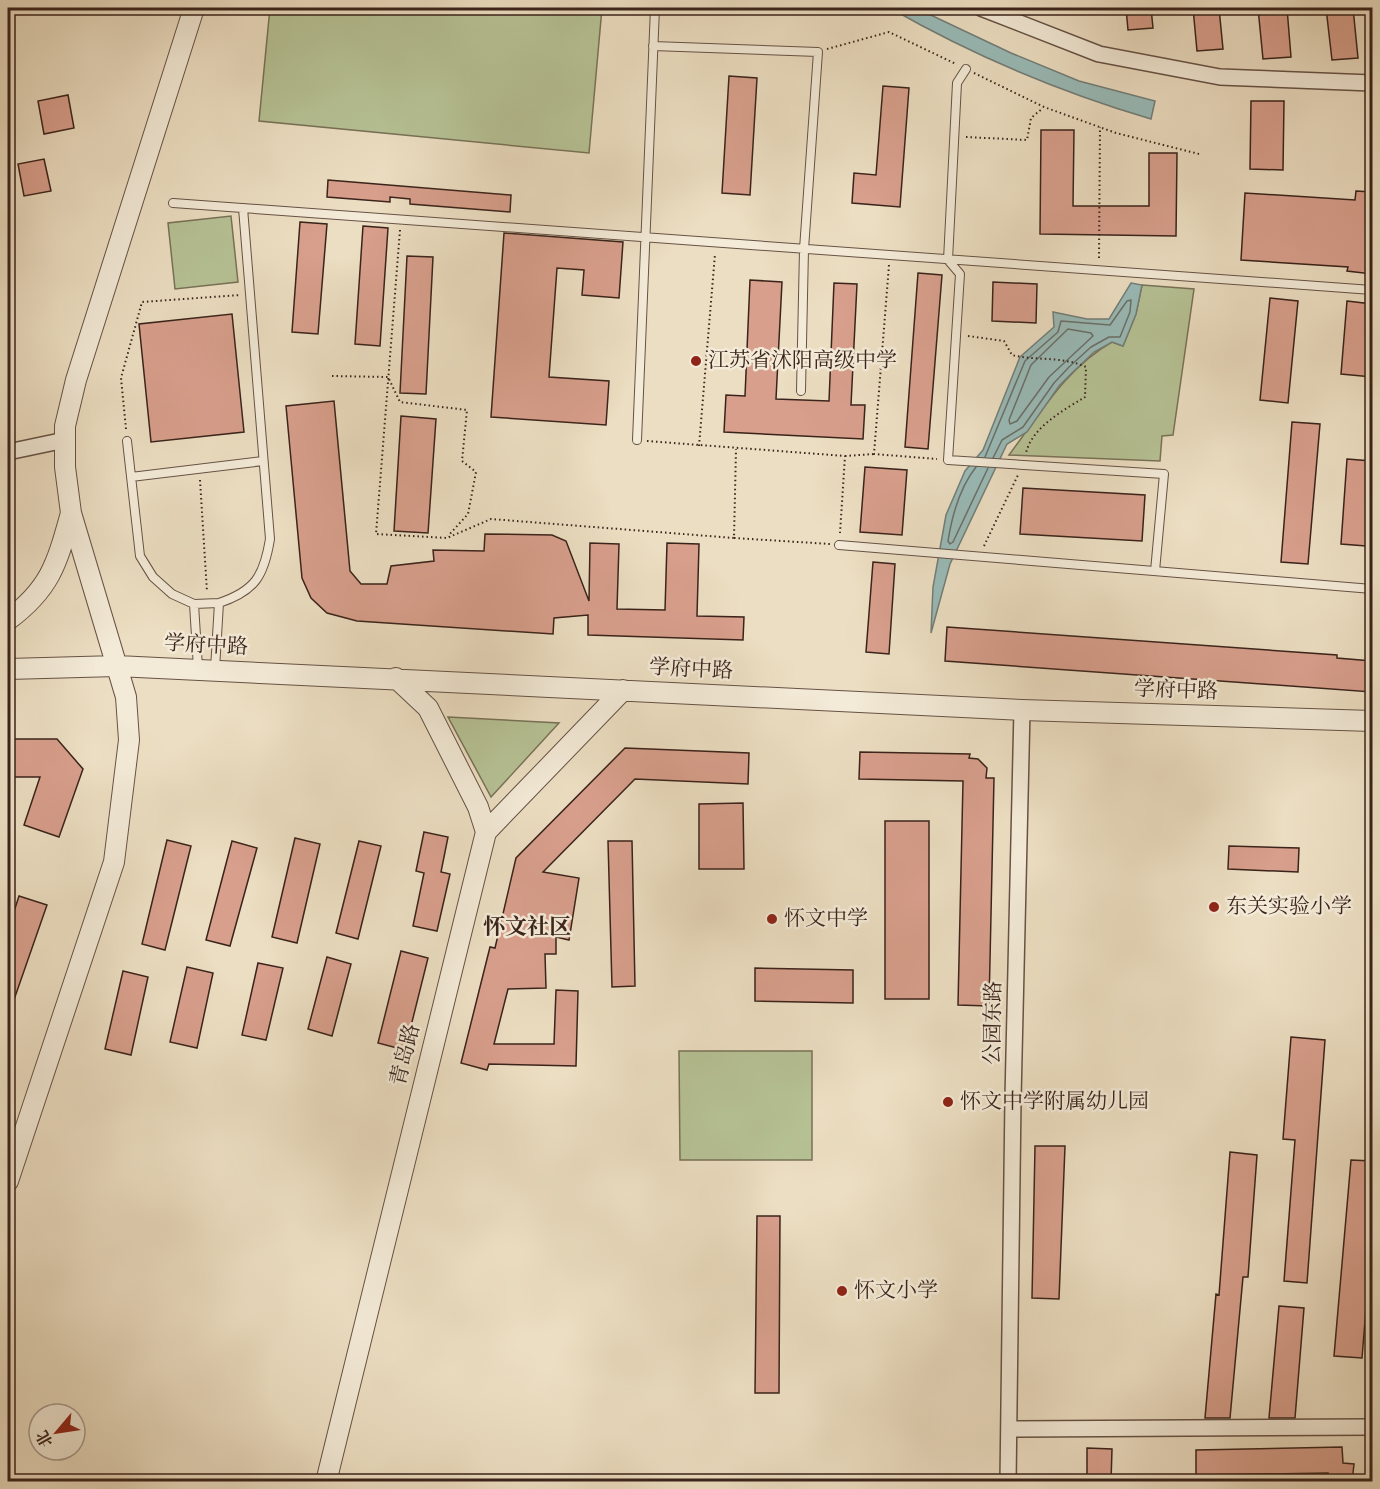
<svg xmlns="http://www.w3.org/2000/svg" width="1380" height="1489" font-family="'IM FELL English','Noto Serif SC',serif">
<rect width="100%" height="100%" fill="#ecdec2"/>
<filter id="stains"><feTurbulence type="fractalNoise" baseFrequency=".00333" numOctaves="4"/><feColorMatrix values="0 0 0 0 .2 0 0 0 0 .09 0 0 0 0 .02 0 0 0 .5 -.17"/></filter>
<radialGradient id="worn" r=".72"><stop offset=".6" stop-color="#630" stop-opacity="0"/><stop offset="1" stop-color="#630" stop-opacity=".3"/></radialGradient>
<path fill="#b6c295" stroke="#787258" stroke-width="1.5" d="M270,8H602L589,153L259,121Z
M231,216L238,282L175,289L168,223Z
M1142,285L1194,289L1173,435L1162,436L1160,461L1009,455C1040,414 1066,368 1112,342L1123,346L1136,314Z
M448,717L559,723L491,797Z
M679,1051H812V1160H680Z"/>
<path fill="#99bbb8" stroke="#737e79" stroke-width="1.5" d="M890,8H916L1011,53L1079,81L1155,101L1151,119C1060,92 972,55 890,8Z
M1131,283L1142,285L1136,314L1123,346L1112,342L1094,352L1074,371L1059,386L1027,432L1007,444L950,564L931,633L933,587L946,515L965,471L983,450L1020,357L1054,327L1053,312L1087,319H1109Z"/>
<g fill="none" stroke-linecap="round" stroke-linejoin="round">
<path stroke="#6a6f6a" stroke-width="1.5" d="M1068,329L1091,333L1093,336L1049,377L1017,421L1010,424L1009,420L1031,365Z
M985,457L1025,361L1058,332L1061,321L1110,325L1127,301L1131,300L1130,312L1120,337H1109L1091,347L1069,367L1054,383L1023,427L1002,440L993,458
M976,467C960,487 952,516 948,541L950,544L953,542L988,468"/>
</g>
<path fill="#d89f8c" stroke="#3a231b" stroke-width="1.5" d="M1126,8H1151L1153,28L1128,30Z
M1193,8H1219L1223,49L1197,51Z
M1258,8H1287L1291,57L1263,59Z
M1326,8H1353L1358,58L1332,60Z
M729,76L757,78L750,195L722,193Z
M883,86L909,88L900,207L852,203L854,173L876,175Z
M68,95L74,128L44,134L38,101Z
M1251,101H1284L1283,170L1250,169Z
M1041,130H1074L1073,206H1149V153H1177L1176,236L1040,234Z
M44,159L51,191L24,196L18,164Z
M328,180L511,195L510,212L410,204V199L390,197V202L327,197Z
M1356,191L1372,192V274L1347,271L1348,267L1241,260L1245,193L1355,200Z
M300,222L327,224L318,334L292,332Z
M363,226L388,228L380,346L355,344Z
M504,233L623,242L619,298L582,295L584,270L557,268L549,377L609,381L606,425L491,417Z
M407,256L433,257L426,394L400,393Z
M918,273L942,275L928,449L905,447Z
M750,280L782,282L776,399L829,401L834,283L857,284L851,405H865L863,439L724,432L726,395L745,396Z
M993,282L1037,284L1036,323L992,321Z
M1270,298L1298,301L1288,403L1260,400Z
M1347,301L1372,304V377L1341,374Z
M232,314L244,432L151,442L139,324Z
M334,401L350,571L361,584H387L391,566L434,561L433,550L484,551L485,534L552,535L566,541L589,601L590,543L619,544L617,609L665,610L667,543L699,544L697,616L744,617L743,640L588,635V615L554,618L553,634L357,621L327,613L311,598L302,578L286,406Z
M401,416L436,419L428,533L394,531Z
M1292,422L1320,424L1308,564L1281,562Z
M1347,459L1372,461L1366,546L1341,544Z
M865,467L907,470L902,535L860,532Z
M1023,488L1145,495L1142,541L1020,534Z
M873,562L895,564L889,654L866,652Z
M947,627L1337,655V658L1372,661V692L945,661Z
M8,739H57L83,769L59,837L24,825L40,777H8Z
M625,748L749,753L748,784L635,779L543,872L579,878L569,940L556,937V954H545L546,988L508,989L494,1044H554L556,990L578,991L576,1066L489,1064L487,1070L461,1063L490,947L495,948L516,858Z
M860,752L970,754L969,758L978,759L987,768L986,778H994L989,1006L958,1005L963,781L859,779Z
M743,803L744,869H699V804Z
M885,821H929V999H885Z
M424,832L448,837L441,872L450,874L437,931L413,926L424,873L416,871Z
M295,838L320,844L297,943L272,937Z
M167,840L191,846L165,950L142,944Z
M232,841L257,848L230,946L206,940Z
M359,841L381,846L358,939L336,933Z
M608,841H632L635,986L612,987Z
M1229,846L1299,848L1298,872L1228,869Z
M19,896L47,905L9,1014L8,930Z
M401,951L428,958L405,1050L378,1043Z
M327,957L351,964L332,1036L308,1029Z
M258,963L283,968L266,1040L242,1035Z
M187,967L213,973L197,1048L170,1042Z
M755,968L853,970V1003L755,1001Z
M123,971L148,977L131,1055L105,1049Z
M1291,1037L1325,1040L1307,1283L1284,1281L1295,1140L1283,1139Z
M1035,1146H1065L1059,1299L1032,1298Z
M1230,1152L1257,1155L1248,1277H1243L1230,1418H1205L1216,1294L1219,1295Z
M1351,1160L1372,1161V1235L1362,1358L1334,1356Z
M757,1216H780L779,1393H755Z
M1279,1306L1304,1308L1295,1418H1269Z
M1342,1447L1343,1463L1354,1464L1352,1482H1327L1328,1473L1196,1475V1450Z
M1087,1448L1112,1449L1111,1482H1087Z"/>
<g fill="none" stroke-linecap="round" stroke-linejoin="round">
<defs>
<path id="service" d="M653,46L818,52L804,249L801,391
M966,69L957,83L948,260L960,274L948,460L1164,474L1155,571
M173,203L1372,290
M637,440L655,8
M127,441L140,556L153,577L172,594L194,604L219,603
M131,477L263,461
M839,545L1372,589
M194,604L198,668
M215,669L219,603C255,591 264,576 270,539L243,208"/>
<path id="minor" d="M981,8L1099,54L1220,77L1372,83
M8,452L65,440
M1009,1429L1372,1427
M1008,1482L1013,1098L1022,710"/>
<path id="tertiary" d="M8,620C51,588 57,563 71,513
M8,669L117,666L1022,710L1372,721
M396,678L428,708L478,807L486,832
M8,1181L114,862L129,740L126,697L71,513L65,467V426L76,380L194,8
M326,1482L486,832L623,690"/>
</defs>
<use href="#service" stroke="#665245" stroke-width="10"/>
<use href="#minor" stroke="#665245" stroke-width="18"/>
<use href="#tertiary" stroke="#665245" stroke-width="22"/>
<path stroke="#3a231b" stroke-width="2" stroke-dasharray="1.5 3" stroke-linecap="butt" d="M827,49L889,32L956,64
M974,73L1044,107L1116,133L1199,154
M966,137L1027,140L1031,118L1043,108
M400,230L376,534L447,538L491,519L734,538L736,449
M1099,258L1100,127
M889,265L874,454L937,459
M968,336L1004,341L1012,355C1036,361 1063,356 1086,367L1085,397C1064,410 1032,427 1026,453
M332,376L388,377L400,402L467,410L462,461L476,472L468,514L448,536
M126,429L121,378L142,302L240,295
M647,441L845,456L840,533
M699,446L715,254
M845,456L874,454
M200,480L207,592
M734,538L830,544
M984,546L1018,475"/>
<use href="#service" stroke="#f3ead7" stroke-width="8"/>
<use href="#minor" stroke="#f3ead7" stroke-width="15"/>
<use href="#tertiary" stroke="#f3ead7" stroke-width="20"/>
</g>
<g fill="#8f2418" stroke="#f3ead7" stroke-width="2">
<circle cx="696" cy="361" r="6"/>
<circle cx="1214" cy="907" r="6"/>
<circle cx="772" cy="919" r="6"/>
<circle cx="948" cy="1102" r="6"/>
<circle cx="842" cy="1291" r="6"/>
</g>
<g text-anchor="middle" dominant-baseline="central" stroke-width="5" stroke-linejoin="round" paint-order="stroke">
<g font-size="21" fill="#3a231b" stroke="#f3ead7" text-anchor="start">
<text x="708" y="361">江苏省沭阳高级中学</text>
<text x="1226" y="907">东关实验小学</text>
<text x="784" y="919">怀文中学</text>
<text x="960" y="1102">怀文中学附属幼儿园</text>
<text x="854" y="1291">怀文小学</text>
</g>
<g font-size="21" fill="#3a231b" stroke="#f3ead7">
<text transform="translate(206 646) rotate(3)">学府中路</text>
<text transform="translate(691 670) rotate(3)">学府中路</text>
<text transform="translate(1176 691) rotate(2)">学府中路</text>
<text transform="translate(994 1023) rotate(-89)">公园东路</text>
<text transform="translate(406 1055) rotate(-76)">青岛路</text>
</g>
<g font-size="22" font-weight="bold" fill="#3a231b" stroke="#f3ead7">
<text x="527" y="928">怀文社区</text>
</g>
</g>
<rect width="1380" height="1489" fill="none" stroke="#ecdec2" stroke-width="30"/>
<rect x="9" y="9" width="1362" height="1471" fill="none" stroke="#3a231b" stroke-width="3"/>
<rect x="15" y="15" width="1350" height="1459" fill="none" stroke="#3a231b" stroke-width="1.5"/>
<g transform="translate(57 1432) rotate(241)"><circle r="28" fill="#f3ead7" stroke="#a99a8c" stroke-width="1.5"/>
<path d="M0-4.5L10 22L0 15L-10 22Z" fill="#8f2418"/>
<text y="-9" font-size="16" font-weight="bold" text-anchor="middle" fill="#3a231b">北</text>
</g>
<rect width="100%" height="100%" filter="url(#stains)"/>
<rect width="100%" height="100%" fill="url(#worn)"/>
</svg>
